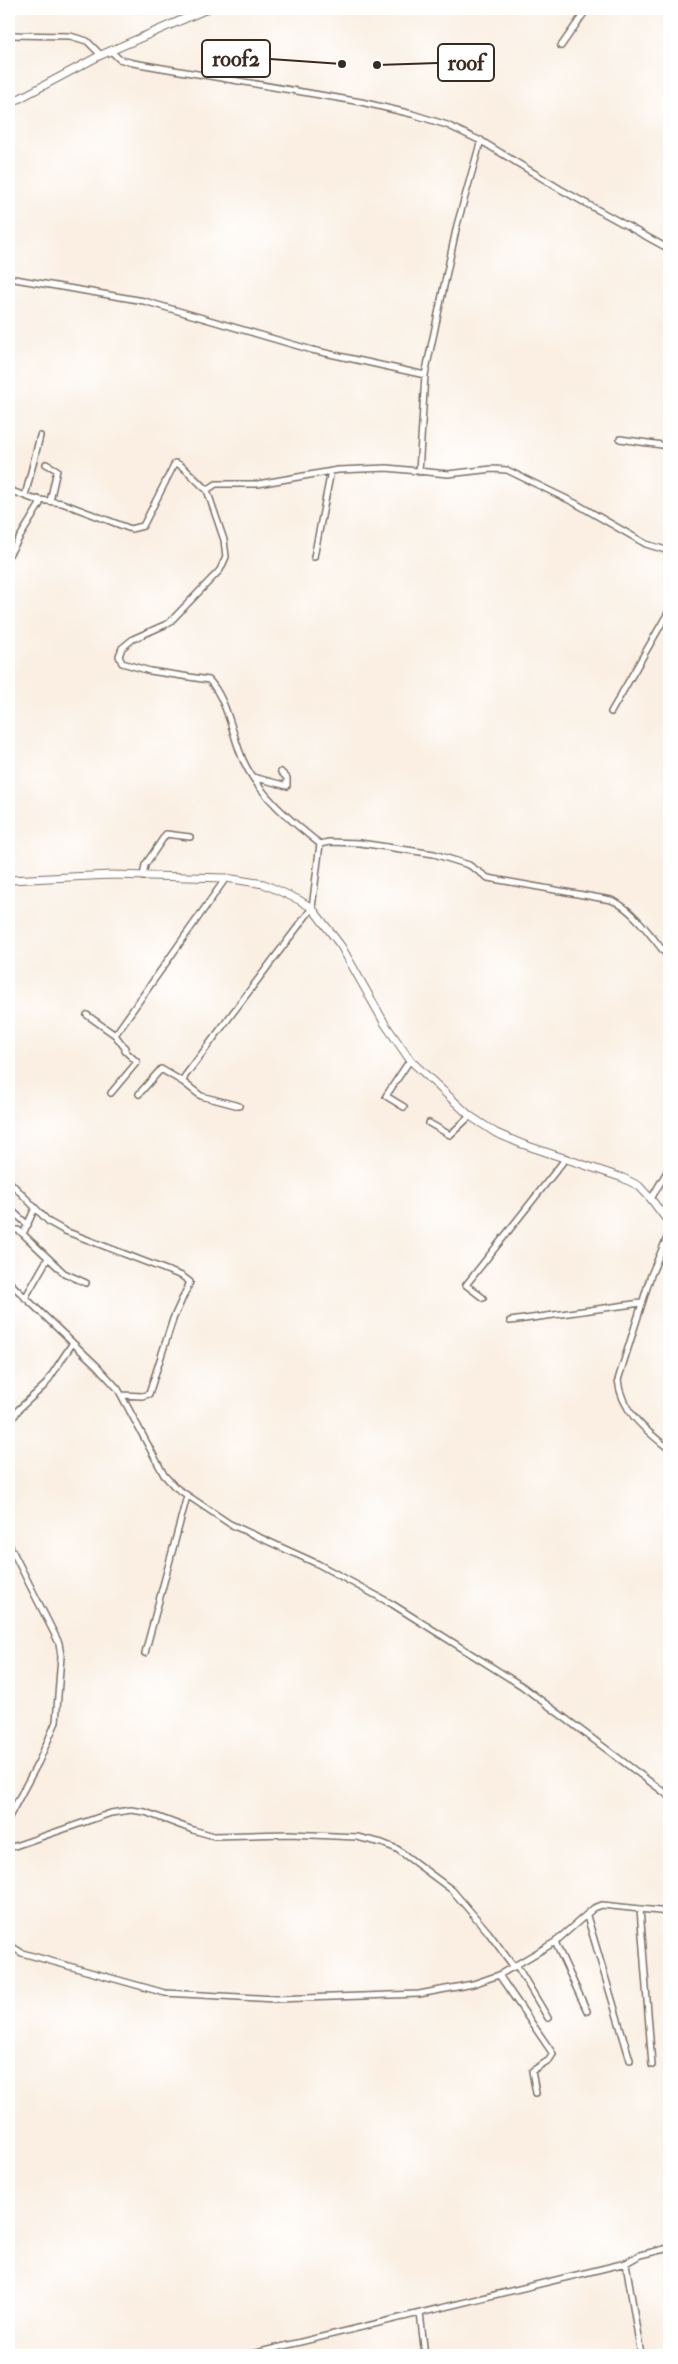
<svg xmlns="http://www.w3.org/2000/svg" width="678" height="2364" font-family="'IM FELL Double Pica',serif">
<rect width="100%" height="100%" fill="#fff"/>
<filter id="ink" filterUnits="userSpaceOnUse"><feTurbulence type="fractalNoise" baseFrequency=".02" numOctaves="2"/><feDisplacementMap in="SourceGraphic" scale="10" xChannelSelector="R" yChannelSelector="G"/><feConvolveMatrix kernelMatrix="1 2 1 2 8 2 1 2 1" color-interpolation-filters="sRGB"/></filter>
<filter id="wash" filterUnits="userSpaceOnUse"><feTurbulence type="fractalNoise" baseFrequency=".0096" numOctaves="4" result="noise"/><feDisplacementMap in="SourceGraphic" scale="20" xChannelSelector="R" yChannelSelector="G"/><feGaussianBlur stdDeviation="1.12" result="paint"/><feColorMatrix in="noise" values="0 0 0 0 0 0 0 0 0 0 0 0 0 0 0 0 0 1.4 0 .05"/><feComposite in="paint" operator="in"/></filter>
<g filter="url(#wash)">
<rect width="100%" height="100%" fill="#faefe2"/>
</g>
<g filter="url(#ink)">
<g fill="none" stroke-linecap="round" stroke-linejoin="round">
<defs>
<path id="street" d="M9,35L70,36L87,41L101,55
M561,46L587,9
M111,51L119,59L133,63L361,102L412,114L447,125L483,142L560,189L669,249
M9,278L144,301L312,350L425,375
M620,439L669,446
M46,464L57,470L50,501
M419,472L425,375L457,225L481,140
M9,490L33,499L62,503L131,529L143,526L175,463C183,464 199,484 207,490
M25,496L40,436
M9,555L40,504L38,499
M314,557L331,471
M611,712L669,611
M253,777L287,786V778L281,772
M320,844L329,842L360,843L434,854L469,865L488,878L611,900C633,908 654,940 669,958
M143,877L145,865L166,834L190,837
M87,1015L115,1035L125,1048V1051L137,1062L111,1093
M115,1035L226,878
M139,1094L161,1069L183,1082
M239,1106L201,1096L183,1082L185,1076L312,908L320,844C291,821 259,795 243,760C232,735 228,701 209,680L150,671L122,663L119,656L122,648L133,639L169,623L220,570L226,557L224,540L207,490L216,484H258L338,470L387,468L448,474L492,469L507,470L575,503L646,544L669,551
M404,1107L386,1096L410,1060
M429,1123L450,1135L470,1116
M9,1181L49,1222L65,1231L182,1276L190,1282L173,1319L149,1394L142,1396L122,1395
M651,1199L669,1168
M9,1208L28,1225
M9,1230H18L23,1234L64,1273L86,1283
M669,1233L651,1275L618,1380C621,1412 647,1431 669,1449
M23,1234L35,1208
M9,1282L97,1366L118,1389L164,1475L175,1487L230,1524L318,1564L392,1604L522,1686L669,1796
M25,1298L48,1258
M483,1298L466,1285L566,1158
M510,1321L641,1303
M9,1424L19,1409L45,1385L72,1344
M9,1544L59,1643L61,1656L56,1722L39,1761L9,1817
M145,1653L187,1496
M9,1848L111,1813L131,1810L145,1812L193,1830L214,1836L289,1834L357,1837L382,1843L397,1849L452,1890L488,1932L514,1967
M640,1909L652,2065
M587,1916L630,2060
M555,1942L587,2011
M9,1945L22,1953L165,1993L276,1999L419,1994L473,1984L499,1975L555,1942L594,1908L602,1905L669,1912
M517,1966L548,2018
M499,1975L553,2054L549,2060L532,2071L536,2093
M626,2263L641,2355
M420,2313L425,2355
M247,2355L626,2263L640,2255L669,2248"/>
<path id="secondary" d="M9,104L101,55L207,9
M9,880L111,875L226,878L264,884L299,900L312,908L341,946L385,1024L410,1060L470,1116L496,1133L522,1144L623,1178L639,1186L651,1199L669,1223"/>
</defs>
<use href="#street" stroke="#7e6f63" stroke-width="8"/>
<use href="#secondary" stroke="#7e6f63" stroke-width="9"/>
<use href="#street" stroke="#fff" stroke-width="5"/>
<use href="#secondary" stroke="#fff" stroke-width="7"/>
</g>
</g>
<path fill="none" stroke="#3b2a1e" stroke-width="2" d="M342 64L270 59M377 65L438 63"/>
<g fill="#3b2a1e" stroke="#fff" stroke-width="2">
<circle cx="342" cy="64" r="5"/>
<circle cx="377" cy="65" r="5"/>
</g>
<g fill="#fff" stroke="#3b2a1e" stroke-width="2">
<rect x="202" y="40" width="68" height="37" rx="5"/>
<rect x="438" y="44" width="56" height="37" rx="5"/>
</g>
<g font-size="22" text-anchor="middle" font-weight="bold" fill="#3b2a1e">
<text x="236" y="66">roof2</text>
<text x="466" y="70">roof</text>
</g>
<rect width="678" height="2364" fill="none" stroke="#fff" stroke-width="30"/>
</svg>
